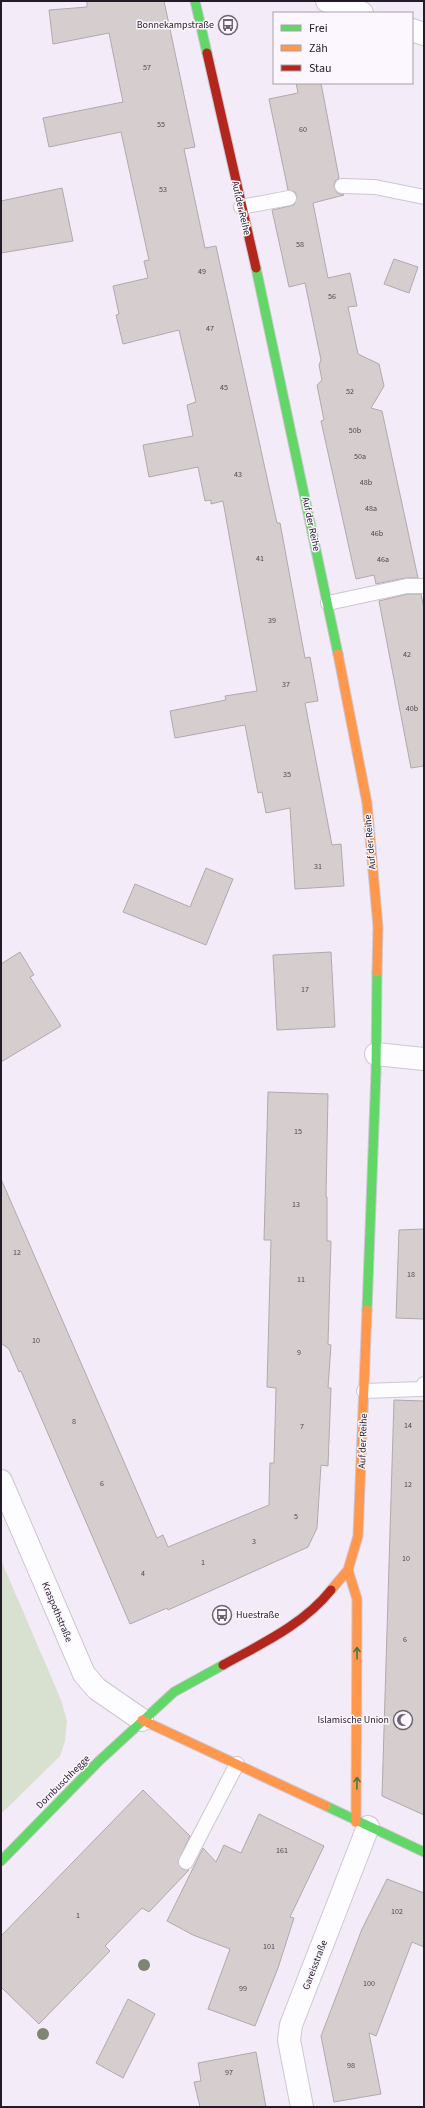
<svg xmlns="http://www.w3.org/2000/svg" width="425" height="2108" font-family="'Source Sans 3',sans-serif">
<rect width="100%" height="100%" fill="#f4ebf9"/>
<path fill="#d8e0cf" d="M1,1560L61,1700L67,1721L65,1741L60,1756L1,1814Z"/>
<path fill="#d6cdce" stroke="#b1a9aa" d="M87,1H164L195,147L184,149L205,248L216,246L277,523H280L305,658L310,657L318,701L305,703L332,845L341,844L344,886L295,889L290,808L266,813L262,792L258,793L245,725L175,738L170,711L226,700L225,696L257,691L223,501L211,504V500L205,501L198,467L149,477L143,445L193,436L187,405L196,402L179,330L123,344L116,315L119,314L113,286L148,278L144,261L149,260L121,132L49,147L43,118L123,102L109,33L53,44L49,10L87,7Z
M296,83H321L339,178L335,181L334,186L337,193L344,195L313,203L328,278L350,273L357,306L348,307L358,354L379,364L384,386L371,408L382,411L418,578H405L376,584L374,575L356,579L321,421L324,420L317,385L322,380L319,365L321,360L305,283L289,287L272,210L294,205L297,197L295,192L288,190L269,99L298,93Z
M62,188L73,241L1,253V201Z
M394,259L418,267L409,293L384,284Z
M408,594H421L424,609V766L411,768L379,601Z
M206,868L233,879L206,945L123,912L135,884L190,907Z
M20,952L34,975L30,977L61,1026L1,1062V964Z
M331,952L335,1027L277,1030L273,955Z
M268,1092L328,1094L326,1197H327V1241H331L328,1344L331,1345L328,1388H331L328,1466L321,1465L317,1528L308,1547L168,1610L167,1608L130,1624L21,1371L19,1372L9,1349L1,1343V1179L157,1538L163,1535L168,1547L269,1505L270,1463H274L276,1388L267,1387L271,1240H264Z
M424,1229V1319L396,1318L399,1230Z
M394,1400L424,1401V1815L382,1796Z
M143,1790L190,1836L178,1862L182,1869L189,1870L149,1912L142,1908L105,1946L110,1951L39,2024L1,1987V1936Z
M259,1814L324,1846L290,1917L294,1918L278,1968L255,2026L208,2009L230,1949L193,1935L167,1921L203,1848L216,1862L224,1845L241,1853Z
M387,1879L424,1893V1947L412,1942L376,2036L369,2033L381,2094L334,2102L321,2036L362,1929Z
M128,1999L155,2014L123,2078L96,2063Z
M256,2052L266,2107H200L194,2082L201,2081L198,2063Z"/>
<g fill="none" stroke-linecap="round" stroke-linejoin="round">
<defs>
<path id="lane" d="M342,186L375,187L424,197
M241,207L289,198
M328,603L407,586H424
M364,1391L421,1389L424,1384
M186,1862L237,1764"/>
<path id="street" d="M327,1L362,13
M412,30L424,34
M376,1054L424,1059
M1,1481L84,1674L97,1689L142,1720
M302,2107L289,2040L291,2025L368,1827"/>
<path id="fast" d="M195,1L207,53
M256,268L338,654
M367,1310L376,1072L377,972
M326,1806L424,1852
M1,1861L99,1761L174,1692L223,1665"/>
<path id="slow" d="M338,654L367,803L378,927L377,972
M348,1570L357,1599L356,1822
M331,1590L348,1570L358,1536L367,1310
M142,1720L326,1806"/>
<path id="jam" d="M207,53L256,268
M223,1665C261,1644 303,1625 331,1590"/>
</defs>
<use href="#lane" stroke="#cec6d2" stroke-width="16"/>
<use href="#street" stroke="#cec6d2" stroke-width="24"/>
<use href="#fast" stroke="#cec6d2" stroke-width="11"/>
<use href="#slow" stroke="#cec6d2" stroke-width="11"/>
<use href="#jam" stroke="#cec6d2" stroke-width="11"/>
<use href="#lane" stroke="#fdfcfe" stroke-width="14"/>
<use href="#street" stroke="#fdfcfe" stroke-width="22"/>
<use href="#fast" stroke="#63d668" stroke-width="9"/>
<use href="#slow" stroke="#ff974d" stroke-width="9"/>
<use href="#jam" stroke="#b3261e" stroke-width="9"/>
</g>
<g fill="#7f8574">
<circle cx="144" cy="1965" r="6"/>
<circle cx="43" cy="2034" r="6"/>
</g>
<defs><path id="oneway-shaft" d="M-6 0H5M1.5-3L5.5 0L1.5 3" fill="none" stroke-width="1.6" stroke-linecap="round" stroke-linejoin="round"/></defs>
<g stroke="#437848">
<use href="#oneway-shaft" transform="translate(357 1653) rotate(-90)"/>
<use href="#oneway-shaft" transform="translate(357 1783) rotate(-89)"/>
</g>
<defs>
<symbol id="bus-ring" viewBox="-11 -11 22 22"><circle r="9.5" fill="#fcf7fe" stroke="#6c6470" stroke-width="1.5"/><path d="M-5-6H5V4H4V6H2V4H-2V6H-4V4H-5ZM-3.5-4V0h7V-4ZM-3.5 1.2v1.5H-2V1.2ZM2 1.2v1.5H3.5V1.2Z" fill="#6c6470"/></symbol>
<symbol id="mosque-ring" viewBox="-11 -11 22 22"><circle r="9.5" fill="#fcf7fe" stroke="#6c6470" stroke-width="1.5"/><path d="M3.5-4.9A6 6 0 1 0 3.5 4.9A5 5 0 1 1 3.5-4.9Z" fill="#6c6470"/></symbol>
</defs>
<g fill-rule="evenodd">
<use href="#bus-ring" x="217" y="14" width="22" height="22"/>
<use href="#bus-ring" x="211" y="1604" width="22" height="22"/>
<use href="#mosque-ring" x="392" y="1709" width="22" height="22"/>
</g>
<g text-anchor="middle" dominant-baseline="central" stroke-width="3" stroke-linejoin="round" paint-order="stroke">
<g font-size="8" fill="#504851">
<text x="147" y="67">57</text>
<text x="161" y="124">55</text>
<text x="303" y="129">60</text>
<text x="163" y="189">53</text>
<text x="300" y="244">58</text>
<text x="202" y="271">49</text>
<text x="332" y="296">56</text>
<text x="210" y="328">47</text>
<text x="224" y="387">45</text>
<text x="350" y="391">52</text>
<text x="355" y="430">50b</text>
<text x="360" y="456">50a</text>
<text x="238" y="474">43</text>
<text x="366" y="482">48b</text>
<text x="371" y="508">48a</text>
<text x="377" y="533">46b</text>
<text x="260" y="558">41</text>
<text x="383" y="559">46a</text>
<text x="272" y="620">39</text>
<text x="407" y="654">42</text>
<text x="286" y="684">37</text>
<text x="412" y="708">40b</text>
<text x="287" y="774">35</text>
<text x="318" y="866">31</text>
<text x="305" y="989">17</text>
<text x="298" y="1131">15</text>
<text x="296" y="1204">13</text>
<text x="17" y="1252">12</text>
<text x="411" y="1274">18</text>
<text x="301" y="1279">11</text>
<text x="36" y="1340">10</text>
<text x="299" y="1352">9</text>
<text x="74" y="1421">8</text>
<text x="408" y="1425">14</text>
<text x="302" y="1426">7</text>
<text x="102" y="1483">6</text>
<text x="408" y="1484">12</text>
<text x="296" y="1516">5</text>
<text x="254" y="1541">3</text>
<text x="406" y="1558">10</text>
<text x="203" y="1562">1</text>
<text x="143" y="1573">4</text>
<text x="405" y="1639">6</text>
<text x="282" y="1850">161</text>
<text x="397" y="1911">102</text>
<text x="78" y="1915">1</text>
<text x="269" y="1946">101</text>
<text x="369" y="1983">100</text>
<text x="243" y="1988">99</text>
<text x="351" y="2065">98</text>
<text x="229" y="2072">97</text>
</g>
<g font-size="10" fill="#231b27" stroke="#fcf7fe" text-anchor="end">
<text x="214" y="25">Bonnekampstraße</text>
<text x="236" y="1615" text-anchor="start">Huestraße</text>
<text x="389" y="1720">Islamische Union</text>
</g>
<g font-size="10" fill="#231b27" stroke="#fcf7fe">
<text transform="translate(241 208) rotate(77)">Auf der Reihe</text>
<text transform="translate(311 524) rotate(78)">Auf der Reihe</text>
<text transform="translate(370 842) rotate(-95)">Auf der Reihe</text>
<text transform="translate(363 1441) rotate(-88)">Auf der Reihe</text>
<text transform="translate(57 1612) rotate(67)">Kraspothstraße</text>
<text transform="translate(63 1782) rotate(-45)">Dornbuschhegge</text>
<text transform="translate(315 1965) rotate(-69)">Gareisstraße</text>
</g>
</g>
<rect width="425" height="2108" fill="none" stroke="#231b27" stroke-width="4"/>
<rect x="273" y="12" width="140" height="72" fill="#fcf7fe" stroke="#a59fa8"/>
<rect x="281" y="25" width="20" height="6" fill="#63d668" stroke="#a59fa8"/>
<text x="309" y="32" font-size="12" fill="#231b27">Frei</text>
<rect x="281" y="45" width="20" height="6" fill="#ff974d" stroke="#a59fa8"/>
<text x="309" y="52" font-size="12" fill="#231b27">Zäh</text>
<rect x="281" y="65" width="20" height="6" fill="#b3261e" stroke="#a59fa8"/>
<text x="309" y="72" font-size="12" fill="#231b27">Stau</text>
</svg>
